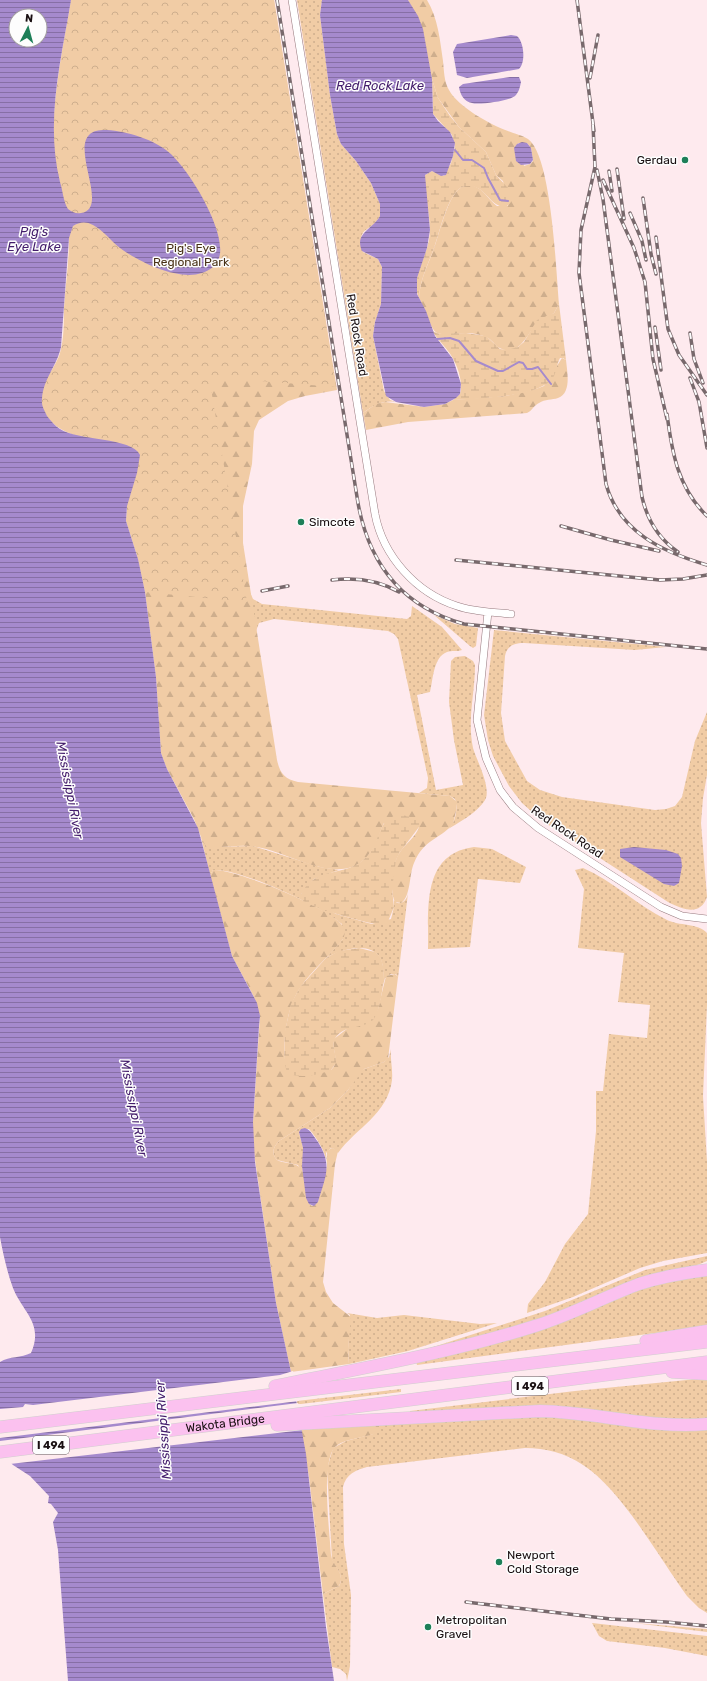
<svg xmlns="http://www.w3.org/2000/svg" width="707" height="1681" font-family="Rubik,sans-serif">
<defs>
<pattern id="grass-dots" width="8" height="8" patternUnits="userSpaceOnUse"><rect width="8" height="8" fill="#f1cca5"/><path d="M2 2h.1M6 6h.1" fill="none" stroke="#ceae8d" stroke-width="1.8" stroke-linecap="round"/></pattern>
<pattern id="forest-firs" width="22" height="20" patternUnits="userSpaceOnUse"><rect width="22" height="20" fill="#f1cca5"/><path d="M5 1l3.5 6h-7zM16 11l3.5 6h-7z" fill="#ceae8d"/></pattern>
<pattern id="wetland-marsh" width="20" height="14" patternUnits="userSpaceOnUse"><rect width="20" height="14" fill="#f1cca5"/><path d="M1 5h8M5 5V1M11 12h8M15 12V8" fill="none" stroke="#ceae8d"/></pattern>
<pattern id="park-crowns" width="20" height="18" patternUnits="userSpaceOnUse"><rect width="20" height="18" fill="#f1cca5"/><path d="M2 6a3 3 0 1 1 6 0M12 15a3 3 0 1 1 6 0" fill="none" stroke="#ceae8d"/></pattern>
<pattern id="water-rules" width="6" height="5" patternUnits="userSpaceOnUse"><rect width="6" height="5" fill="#a58acd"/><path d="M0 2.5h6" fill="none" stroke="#866fa5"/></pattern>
</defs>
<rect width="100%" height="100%" fill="#feeaee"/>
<path fill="url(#grass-dots)" d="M297,0H322L320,15L330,95L337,134L341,144L356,161L371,183L380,204V216C370,234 356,225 363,252L378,259L382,267L381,304L375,322L373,336L384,391L390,400L396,402C383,400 374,405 363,413Z
M249,590L253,599L262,604L407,619L411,616L412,606L442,627L462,650C457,652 452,650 447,652C433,657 433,681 430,692L417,695L436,790L463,785L454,740L449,702L451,661L455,657L465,656L473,661L475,665C475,694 467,719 473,748C477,761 490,785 486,798C480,811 460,822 448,829C456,823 458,808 455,799L450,796L419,793L427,788L428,778L398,639L394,634L388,631L274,619L259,623L256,631Z
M434,615L455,624L478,628L476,646L473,648L470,646Z
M494,630L666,647L635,650L524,643C514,643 507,646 505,656L501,713L505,741L527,781L540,790L562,797L655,810L666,809L675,806L682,797L695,741L707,712V775L703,798L701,823L707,897C700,917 682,909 668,902L541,820L522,803L509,786L493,756L488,740L484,715Z
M201,837L207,847L253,846L320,867L339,870L314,879L301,894L336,914L368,923L372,924L391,919L394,907V900L397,903C404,904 407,899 408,893L398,978L396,974H391L385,978L382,989C383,980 385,966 380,958C370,940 339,950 326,958L343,939L342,924C320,906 240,868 213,870L210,875Z
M474,847L492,849L526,867L520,883L478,879L470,947L428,949C429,909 421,854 474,847Z
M583,868C613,881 637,905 667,920C679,926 698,923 707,933V1005L703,1096L707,1162V1253L663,1261L640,1268L573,1297L527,1313L528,1304L545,1282L565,1244L588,1214L596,1131V1091H603L609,1034L647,1038L650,1005L618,1002L624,953L578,948L584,889L575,870Z
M391,1049C390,1059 393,1070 392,1080C388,1114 356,1128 338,1153L334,1149L331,1148L326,1153L327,1163C325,1151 317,1138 309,1129L300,1130C298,1137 303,1142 303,1149C304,1158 302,1165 303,1175L298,1165L277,1160C271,1154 273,1147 279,1141L330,1108L348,1090L360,1072L364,1069L384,1062L389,1057Z
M707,1256V1261L700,1264C609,1293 521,1332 427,1349L545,1311L645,1270Z
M707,1274V1326L417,1365L416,1361L606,1304L649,1286Z
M347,1313L377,1318L404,1315L480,1324L497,1323L408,1351L349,1364L348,1349L350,1315Z
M707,1378V1419L410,1414V1411L575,1391Z
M401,1389V1392L301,1404H297V1401Z
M532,1415L707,1429V1613L699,1608L687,1596C660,1559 621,1489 583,1465C565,1453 546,1448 525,1448L367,1467C356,1470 346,1474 343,1487L344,1544L351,1595L350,1666L347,1681L346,1674L340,1669L332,1667L323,1594L339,1586C345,1575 336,1569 332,1560L327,1469L333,1448L346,1441L373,1434L379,1423Z
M592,1623L707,1636V1656L665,1648L607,1641L599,1636Z
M634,1623L707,1629V1632Z"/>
<path fill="url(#forest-firs)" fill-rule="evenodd" d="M71,0H274L337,390L305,396L288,401L259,420L254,431L252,464L243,506V543L277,760C280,774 285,779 298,782L450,796L456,801V811L453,824C439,840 424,839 414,863C409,874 411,897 401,903L395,902C389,890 392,863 400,852C405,844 416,837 419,827L384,823C379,833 377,844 370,853C344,889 294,855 262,848C244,843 226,848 207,847L203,842L194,819L167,769L161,753L156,677L145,592L55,160Z
M408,0H427C438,18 440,40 443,61C444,70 444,82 449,90C458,107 491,125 508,131C515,134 522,135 528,139C552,156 556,273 559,304L554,313C550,316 544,317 540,320C529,329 521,357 502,349C492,346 495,337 476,334C463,331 449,337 437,333C430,329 424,307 419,298C420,280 427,267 433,251C439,237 448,189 465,186C481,183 486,198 497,206H508L503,181L496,175L486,152L459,127L438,98L432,79L421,25ZM518,143H527L531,148L533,161L530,164L524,166Z
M562,358L566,360C567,371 572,393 558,398C552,400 545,399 539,403C534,405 532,411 527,413L408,422L366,430L363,413L376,404L385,402L424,407L445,404L453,400L506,396L536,389L544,386Z
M213,870C234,868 330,908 342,925C346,930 345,934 343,939C331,954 317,966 305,981C287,1003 284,1032 284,1060L331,1070C341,1061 331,1050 334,1039L348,1028L371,1021L378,1009L386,976L395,974L398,977L388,1059L384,1062L364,1069L348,1090L330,1108L279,1141C273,1147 271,1154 277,1160C284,1164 292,1162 298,1166C310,1174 301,1197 312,1206L318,1202L327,1166V1151L332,1148L338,1151L335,1164L323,1282L326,1292L333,1303L351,1317L348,1349L349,1364L291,1372L276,1303L253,1146V1122L260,1016L253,995L232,956L210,875Z
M379,1423V1430L376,1433C364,1438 347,1438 336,1446C320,1459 330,1535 331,1555C333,1567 346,1573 339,1586L323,1594L309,1477L301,1430Z"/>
<path fill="url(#wetland-marsh)" d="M432,79L438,98L450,116L459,127L486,152L496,175L509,189L511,202L506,207C489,207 486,185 468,186C465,186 461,187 459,189C446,201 440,231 434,248C428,265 420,279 419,298C410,279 426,258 429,240C433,220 423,196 425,175L432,171L444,176L451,163L455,147L452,135L433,114Z
M559,304L566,360L563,358H560C556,365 557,373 552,379C538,397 476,399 453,400L460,394C464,381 456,361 448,351C442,343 435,337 431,328L434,332L440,334L466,333L486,336L500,349L507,350L518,347L524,342L537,320L554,313Z
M399,814L414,818L419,822V827L400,852L396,860L392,889L394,907L387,924C377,928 315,908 303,901L301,894C316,866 342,877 362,861C376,851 377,832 387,819Z
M359,948L375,952C378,955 381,957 382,962C386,973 381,1013 372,1021C361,1029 345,1025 336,1037C330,1045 337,1054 336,1063L331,1070C319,1075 299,1079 287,1073L284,1060L285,1031L291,1004L300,987L326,958L339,951Z"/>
<path fill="url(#park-crowns)" d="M71,0H274L336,387L209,377L247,602L145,592L138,559L126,521L127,506L140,465L139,452L130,447C103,441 51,439 42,406C36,386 55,370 60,353C64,339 64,322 64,308C66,277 72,245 67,215C64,190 54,166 53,141C53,93 63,47 71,0Z"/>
<path fill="url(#water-rules)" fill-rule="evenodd" d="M0,0H71C61,61 45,121 60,182C63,191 63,201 68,209C72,212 76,214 81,213C114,208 58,131 103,130C123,130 150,138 166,150C187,165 228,232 219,258C217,265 209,271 202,273C178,281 139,262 120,248C111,241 103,230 93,225C86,221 79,222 73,226L69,238L61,347C57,366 43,379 42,399C41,405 44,410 47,416C51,421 55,426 60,429C77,441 132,437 140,455L137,473L127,506L126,521L138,559L145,592L156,677L161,753L167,769L198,828L232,956L257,1003L260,1016L259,1026L253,1122L255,1162L276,1303L291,1372L306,1454L326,1627L334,1681H68L58,1550L53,1522L58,1513L51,1504L48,1503L49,1496L30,1476L13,1465L0,1452V1362C10,1356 21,1358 31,1353C44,1323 23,1313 13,1288C7,1272 3,1253 0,1237ZM16,16H40V40H16Z
M322,0H408L418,16L423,29L432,79L433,114L438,121L450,132L455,143L453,156L446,175L441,176L432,171L425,175L430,230L427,248L417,278V294L426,311L435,336L453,359L461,384L460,394L456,398L445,404L424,407L396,402L386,396L373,336L375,322L381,304L382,267L378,259L362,251C354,233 373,229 380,216V204L371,183L356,161L341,144L337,134L330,95L320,15Z
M511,35L517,36C524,42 526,62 519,69L467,78L457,75L453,52L457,44Z
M510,77H519L521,82C520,87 519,92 515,96C509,101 479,105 472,103C464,102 460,94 459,87L463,84Z
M522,142L527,143L531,148L533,160L530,164L521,165L516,161L514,148L517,144Z
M634,847L666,850L678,854L681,858L682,866L679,883L674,886L664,884L620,857V849Z
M305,1128C311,1130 314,1137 318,1142C333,1166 325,1177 318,1202L314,1206L309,1204L306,1198L302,1166L303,1148L299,1132L301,1129Z"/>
<path fill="#feeaee" d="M293,1371L299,1401L0,1438V1409L23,1407L25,1404L33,1405L157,1390L158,1388L166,1389L280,1375Z
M298,1403L303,1430L10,1464L0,1455V1441Z"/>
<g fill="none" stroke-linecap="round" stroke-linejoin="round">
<path stroke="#a58acd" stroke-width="2" d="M455,150L463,160H472L484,168L488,178L500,200L508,201
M437,339L450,338L459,341L476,361L498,371H503L519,362L523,363L527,369H532L538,367L551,384"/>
<defs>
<path id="minor" d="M292,0L375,514C383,556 416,593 457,606C474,612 493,612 511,614
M488,612L477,720L486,758L500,790L513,807L538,828L661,907L682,916L707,919"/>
<g id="motorway">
<path d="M646,1341L707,1331"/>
<path d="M672,1372L707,1374"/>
<path d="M275,1386C362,1368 450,1353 535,1326C571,1315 604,1297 639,1284C661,1277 684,1273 707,1270"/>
<path d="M277,1425L540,1411C596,1412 651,1429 707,1424"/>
<path d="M0,1427L707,1342"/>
<path id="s1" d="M0,1452L707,1362"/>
</g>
</defs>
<use href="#minor" stroke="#977a7f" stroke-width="8"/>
<use href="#motorway" stroke="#d1cfcf" stroke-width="13"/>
<use href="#minor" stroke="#fff" stroke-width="7"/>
<use href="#motorway" stroke="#fbc1ef" stroke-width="12"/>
<defs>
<path id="rail" d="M277,0L358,503C369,564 403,607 464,624L707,649
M577,0L594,131
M590,78L598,35
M593,125L595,167L581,230L579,273L606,484C619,532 663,552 707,565
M617,169L624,219
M597,170L603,199L642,497C647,519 659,539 678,552
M609,171L612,191
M603,180L634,248L645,282L653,359L667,419
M643,198L651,254L656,274
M630,213L642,241L646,260
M656,237L668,329L679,355L707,395
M655,327L661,370
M690,333L694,359L703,383
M690,378L699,402L707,448
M667,414C672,453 678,488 707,516
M561,526L611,540L659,551
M456,560L660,580L683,579L707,575
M332,580C355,577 378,580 399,592
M262,591L288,586
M466,1602L611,1619L666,1622L707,1626"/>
</defs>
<use href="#rail" stroke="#78696c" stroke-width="3.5"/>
<use href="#rail" stroke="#fdfdfd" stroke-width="2" stroke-dasharray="6" stroke-linecap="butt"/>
</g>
<g fill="#1d7f58" stroke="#fdfdfd" stroke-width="1.5">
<circle cx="685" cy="160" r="4"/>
<circle cx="301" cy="522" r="4"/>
<circle cx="499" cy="1562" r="4"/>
<circle cx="428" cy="1627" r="4"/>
</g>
<g text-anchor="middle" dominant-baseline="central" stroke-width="3" stroke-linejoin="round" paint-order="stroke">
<g fill="#fdfdfd" stroke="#5d5658" stroke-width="1">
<rect x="512" y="1377" width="36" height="18" rx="3"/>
<rect x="33" y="1436" width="36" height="18" rx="3"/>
</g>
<g font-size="11" font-weight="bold" fill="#190f11">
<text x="530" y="1386">I 494</text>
<text x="51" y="1445">I 494</text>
</g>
<g font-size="12" fill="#190f11" stroke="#fdfdfd" text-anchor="start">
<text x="677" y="160" text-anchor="end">Gerdau</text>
<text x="309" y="522">Simcote</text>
<text x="507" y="1555">Newport<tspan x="507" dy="14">Cold Storage</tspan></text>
<text x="436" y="1620">Metropolitan<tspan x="436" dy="14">Gravel</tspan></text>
</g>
<g font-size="12" fill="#473015" stroke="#fdfdfd">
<text x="191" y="248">Pig's Eye<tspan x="191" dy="14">Regional Park</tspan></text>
</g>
<g font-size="12" fill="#190f11" stroke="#fdfdfd">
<text transform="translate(357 335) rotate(81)">Red Rock Road</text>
<text transform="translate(567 832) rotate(34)">Red Rock Road</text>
<text stroke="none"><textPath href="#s1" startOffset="227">Wakota Bridge</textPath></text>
</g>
<g font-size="13" font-style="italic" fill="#431c6b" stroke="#fdfdfd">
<text x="380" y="85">Red Rock Lake</text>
<text x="34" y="231">Pig's<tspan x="34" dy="15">Eye Lake</tspan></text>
<text transform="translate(70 790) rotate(79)">Mississippi River</text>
<text transform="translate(134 1108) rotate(79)">Mississippi River</text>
<text transform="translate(163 1430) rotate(-94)">Mississippi River</text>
</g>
</g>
<g transform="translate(28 28) rotate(6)"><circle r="19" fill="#fdfdfd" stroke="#a29e9f"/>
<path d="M0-3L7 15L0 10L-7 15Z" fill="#1d7f58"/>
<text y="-6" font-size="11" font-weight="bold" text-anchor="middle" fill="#190f11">N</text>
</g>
</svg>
